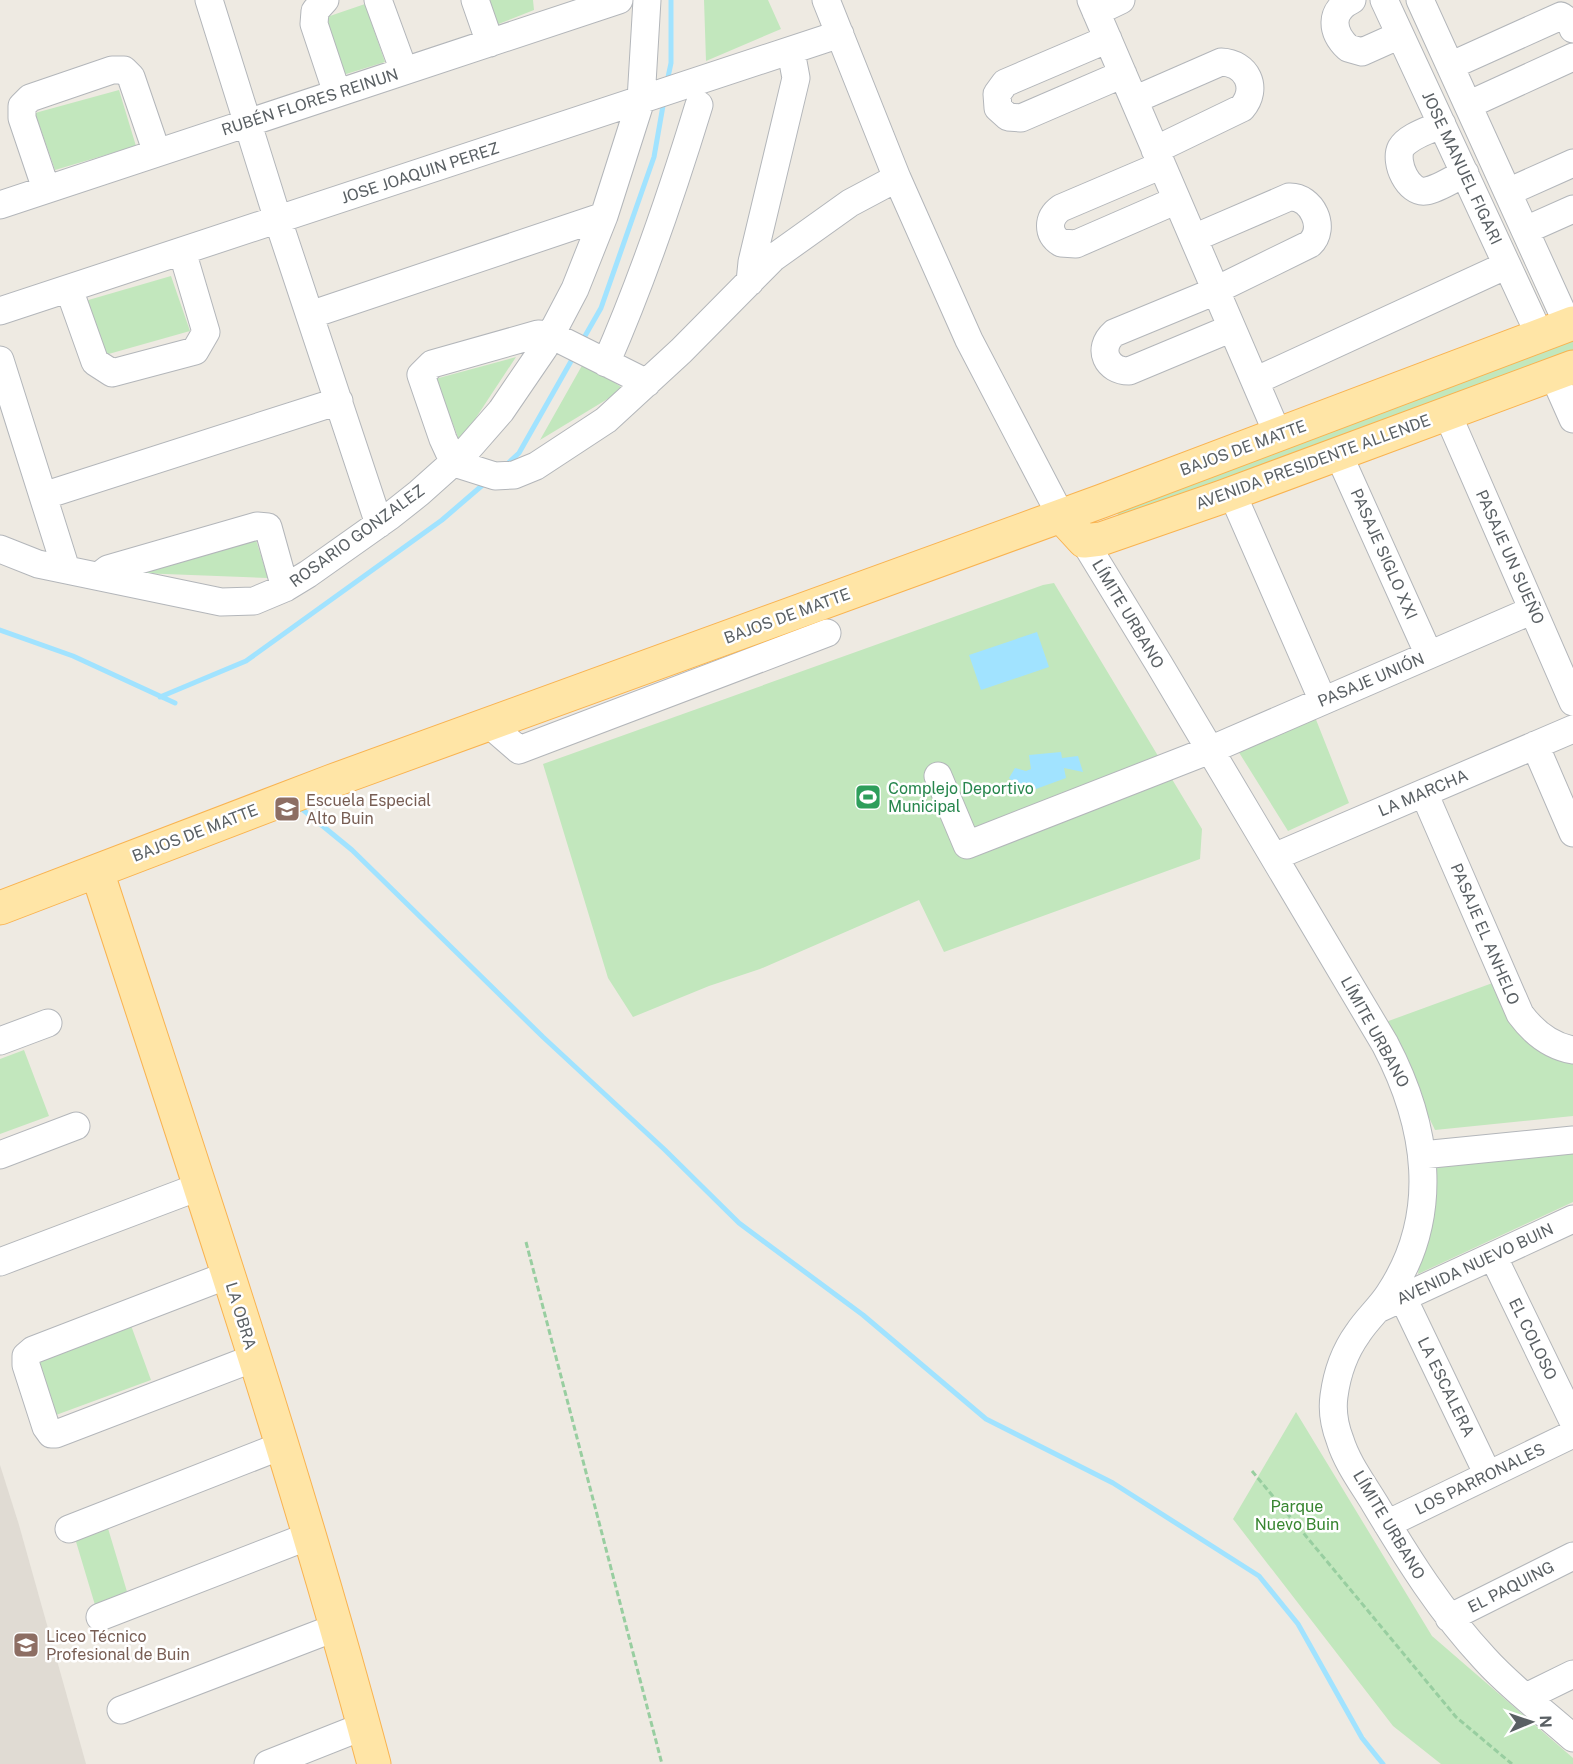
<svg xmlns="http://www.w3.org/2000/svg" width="1573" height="1764" font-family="'Public Sans',sans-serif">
<rect width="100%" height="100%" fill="#eeeae2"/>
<path fill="#e0dbd3" d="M0,1465L19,1525L86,1764H0Z"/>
<path fill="#c2e7bd" d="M490,0H533L534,10L496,25Z
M704,0H768L781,29L706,61Z
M365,4L385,62L343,75L324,18Z
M119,90L136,146L55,170L35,113Z
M171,276L190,331L105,355L85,301Z
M1573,329V360L1122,524L1114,506Z
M516,357L460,442L435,379Z
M584,362L624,389L540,440Z
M256,540L268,578L139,573Z
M1054,583L1202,829L1200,859L944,952L919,900L760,969L709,986L633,1017L608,978L543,764L1043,585Z
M1313,712L1349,803L1288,831L1235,746Z
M1498,981L1573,1058V1116L1435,1130L1383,1023Z
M24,1050L49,1116L0,1134V1059Z
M1573,1148V1202L1418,1274L1436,1161Z
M129,1320L151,1380L56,1415L34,1355Z
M1296,1412L1432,1636L1573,1758V1764H1441L1393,1726L1233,1519Z
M107,1525L128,1595L95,1605L74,1535Z"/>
<path fill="#a1e3ff" d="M1037,632L1049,667L981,690L969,655Z
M1061,752L1062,758L1078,756L1083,772L1064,768L1066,778L1025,793L1009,778L1015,768L1026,771L1031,769L1029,755Z"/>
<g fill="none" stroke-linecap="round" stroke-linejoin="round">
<path stroke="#a1e3ff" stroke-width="5" d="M667,82L671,63V0
M581,343L601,308L654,157L664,100
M504,467L519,453L574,356
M0,630L73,656L175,703
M160,697L246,661L442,520L485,483
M302,809L352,850L543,1037L665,1150L739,1223L863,1315L986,1419L1113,1483L1259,1576L1298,1624L1362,1738L1383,1764"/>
<defs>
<path id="minor" d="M209,0L278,220L379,524
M325,0L315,11L314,24L337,93
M378,0L404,71
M475,0L490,43
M826,0L897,178L969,340L1061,516
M1091,0L1278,435
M1352,0C1329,11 1331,32 1348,48L1362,52L1400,35
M1384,0L1540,336
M1420,0L1568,325
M1096,12L1121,0
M1108,39L1005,83L997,94L998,108L1008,117L1021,118L1123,74
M1450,66L1561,16L1571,23L1573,29
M1134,100L1221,62C1247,63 1259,88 1242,108L1155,150
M1468,105L1573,57
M1442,124C1430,130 1408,136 1401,148C1394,162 1408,194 1426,191C1438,189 1453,179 1465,173
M1162,165L1061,208C1047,218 1047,234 1061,243L1076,244L1177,200
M46,189L22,118V106L30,98L112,70H124L131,77L157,153
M1508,192L1573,163
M0,205L619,0
M1526,230L1573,209
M1194,238L1289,197C1312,196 1327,228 1310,244L1206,295L1114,333C1096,349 1107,371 1129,371L1232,328
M750,282L752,262L796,78L791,51
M69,289L95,362L112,373L195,351L206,332L182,251
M0,311L840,34
M310,315L604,216
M0,360L66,569
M606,363C643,279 672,193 699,105
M1553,374L1573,419
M1255,381L1507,265
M647,383L551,335L538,334L432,364L421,375L443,439L454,463L495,476L514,475L536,466L606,420L681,351L773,258L850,203L897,178
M1447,413L1573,702
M1338,453L1429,655
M1232,493L1323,701
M43,496L339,401
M1084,541L1159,664L1385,1044C1427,1124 1442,1214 1389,1294C1380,1308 1367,1319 1358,1333C1345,1351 1337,1373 1334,1396C1332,1410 1335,1427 1340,1440C1347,1463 1363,1484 1375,1504C1408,1559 1441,1612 1485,1659C1511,1688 1544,1712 1573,1738
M0,549L38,564L221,602L254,601L285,588L308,574L390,516L419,493L466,451L501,411L544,348L575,289L604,216L641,100L647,0
M99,576L108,569L257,526L268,527L285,588
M489,724L519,750L827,633
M1535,745L1573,833
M938,776L967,845L1210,750L1533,610
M1424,793L1520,1014C1534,1033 1550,1046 1573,1050
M1274,857L1573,729
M0,1041L48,1023
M0,1155L76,1126
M1422,1155L1573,1140
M1493,1256L1573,1421
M0,1262L201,1186
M228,1275L33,1350L26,1356V1365L46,1427L51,1434H56L254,1358
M1403,1298L1488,1475
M1378,1309L1573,1219
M1387,1524L1573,1434
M69,1529L281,1446
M100,1617L309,1536
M1449,1618L1573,1556
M1526,1697L1573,1674
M121,1710L337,1627
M268,1764L364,1726"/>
<path id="major" d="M1061,516L1084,541L1101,539L1222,497L1573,367
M97,871C193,1167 294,1463 374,1764
M0,908L332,781L1102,501L1573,323"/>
</defs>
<use href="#minor" stroke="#b3b6ba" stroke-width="29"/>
<use href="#major" stroke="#f9b350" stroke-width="35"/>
<path stroke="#98cea0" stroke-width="3" stroke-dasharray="6 3" stroke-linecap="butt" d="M526,1242L662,1764
M1252,1471L1456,1717L1512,1764"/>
<use href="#minor" stroke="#fff" stroke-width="27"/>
<use href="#major" stroke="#ffe5a6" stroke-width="33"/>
</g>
<defs>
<symbol id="stadium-square" viewBox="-11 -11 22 22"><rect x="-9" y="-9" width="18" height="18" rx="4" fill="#2e9e5b" stroke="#fff"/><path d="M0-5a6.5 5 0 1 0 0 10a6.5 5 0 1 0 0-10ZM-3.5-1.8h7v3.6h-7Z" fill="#fff"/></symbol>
<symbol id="school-square" viewBox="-11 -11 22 22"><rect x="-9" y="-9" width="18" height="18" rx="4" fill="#8d6e63" stroke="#fff"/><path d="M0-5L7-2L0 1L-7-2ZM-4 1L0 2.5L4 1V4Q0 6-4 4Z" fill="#fff"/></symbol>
</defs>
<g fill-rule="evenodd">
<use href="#stadium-square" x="853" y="782" width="30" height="30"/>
<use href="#school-square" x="272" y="794" width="30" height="30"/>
<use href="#school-square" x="11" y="1630" width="30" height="30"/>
</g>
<g text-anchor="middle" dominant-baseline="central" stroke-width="5" stroke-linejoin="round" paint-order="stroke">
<g font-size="16" fill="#5a6064" stroke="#fff">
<text transform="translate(310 102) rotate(-18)">RUBÉN FLORES REINUN</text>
<text transform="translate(1462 168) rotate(65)">JOSE MANUEL FIGARI</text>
<text transform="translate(420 173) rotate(-18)">JOSE JOAQUIN PEREZ</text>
<text transform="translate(1243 448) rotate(-20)">BAJOS DE MATTE</text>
<text transform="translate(1313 462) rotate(-20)">AVENIDA PRESIDENTE ALLENDE</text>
<text transform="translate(357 536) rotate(-36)">ROSARIO GONZALEZ</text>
<text transform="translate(1384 554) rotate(66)">PASAJE SIGLO XXI</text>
<text transform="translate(1510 557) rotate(66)">PASAJE UN SUEÑO</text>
<text transform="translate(1128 614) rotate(59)">LÍMITE URBANO</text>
<text transform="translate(787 616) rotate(-20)">BAJOS DE MATTE</text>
<text transform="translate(1371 680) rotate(-23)">PASAJE UNIÓN</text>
<text transform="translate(1423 793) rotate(-23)">LA MARCHA</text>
<text transform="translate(195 833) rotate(-21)">BAJOS DE MATTE</text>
<text transform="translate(1485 934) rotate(67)">PASAJE EL ANHELO</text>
<text transform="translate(1375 1032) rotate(61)">LÍMITE URBANO</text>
<text transform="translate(1475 1264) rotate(-25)">AVENIDA NUEVO BUIN</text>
<text transform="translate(241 1316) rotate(73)">LA OBRA</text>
<text transform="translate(1533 1339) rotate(64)">EL COLOSO</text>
<text transform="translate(1446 1387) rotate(64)">LA ESCALERA</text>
<text transform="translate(1480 1479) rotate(-26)">LOS PARRONALES</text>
<text transform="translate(1389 1525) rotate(59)">LÍMITE URBANO</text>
<text transform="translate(1511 1587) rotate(-27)">EL PAQUING</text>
</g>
<g font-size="16" fill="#27864d" stroke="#fff" text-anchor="start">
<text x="888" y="788">Complejo Deportivo<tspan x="888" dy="18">Municipal</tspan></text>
</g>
<g font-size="16" fill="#785e54" stroke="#fff" text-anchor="start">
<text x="306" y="800">Escuela Especial<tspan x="306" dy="18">Alto Buin</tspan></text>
<text x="46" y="1636">Liceo Técnico<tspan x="46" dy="18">Profesional de Buin</tspan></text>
</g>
<g font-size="16" fill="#378530" stroke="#fff">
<text x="1297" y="1506">Parque<tspan x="1297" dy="18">Nuevo Buin</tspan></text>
</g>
</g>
<g transform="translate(1531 1722) rotate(88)" stroke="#ffffff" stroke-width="4.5" paint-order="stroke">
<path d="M0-4.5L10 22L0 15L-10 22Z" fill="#5a6064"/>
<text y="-9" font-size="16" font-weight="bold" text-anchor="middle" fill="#5a6064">N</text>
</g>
</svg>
